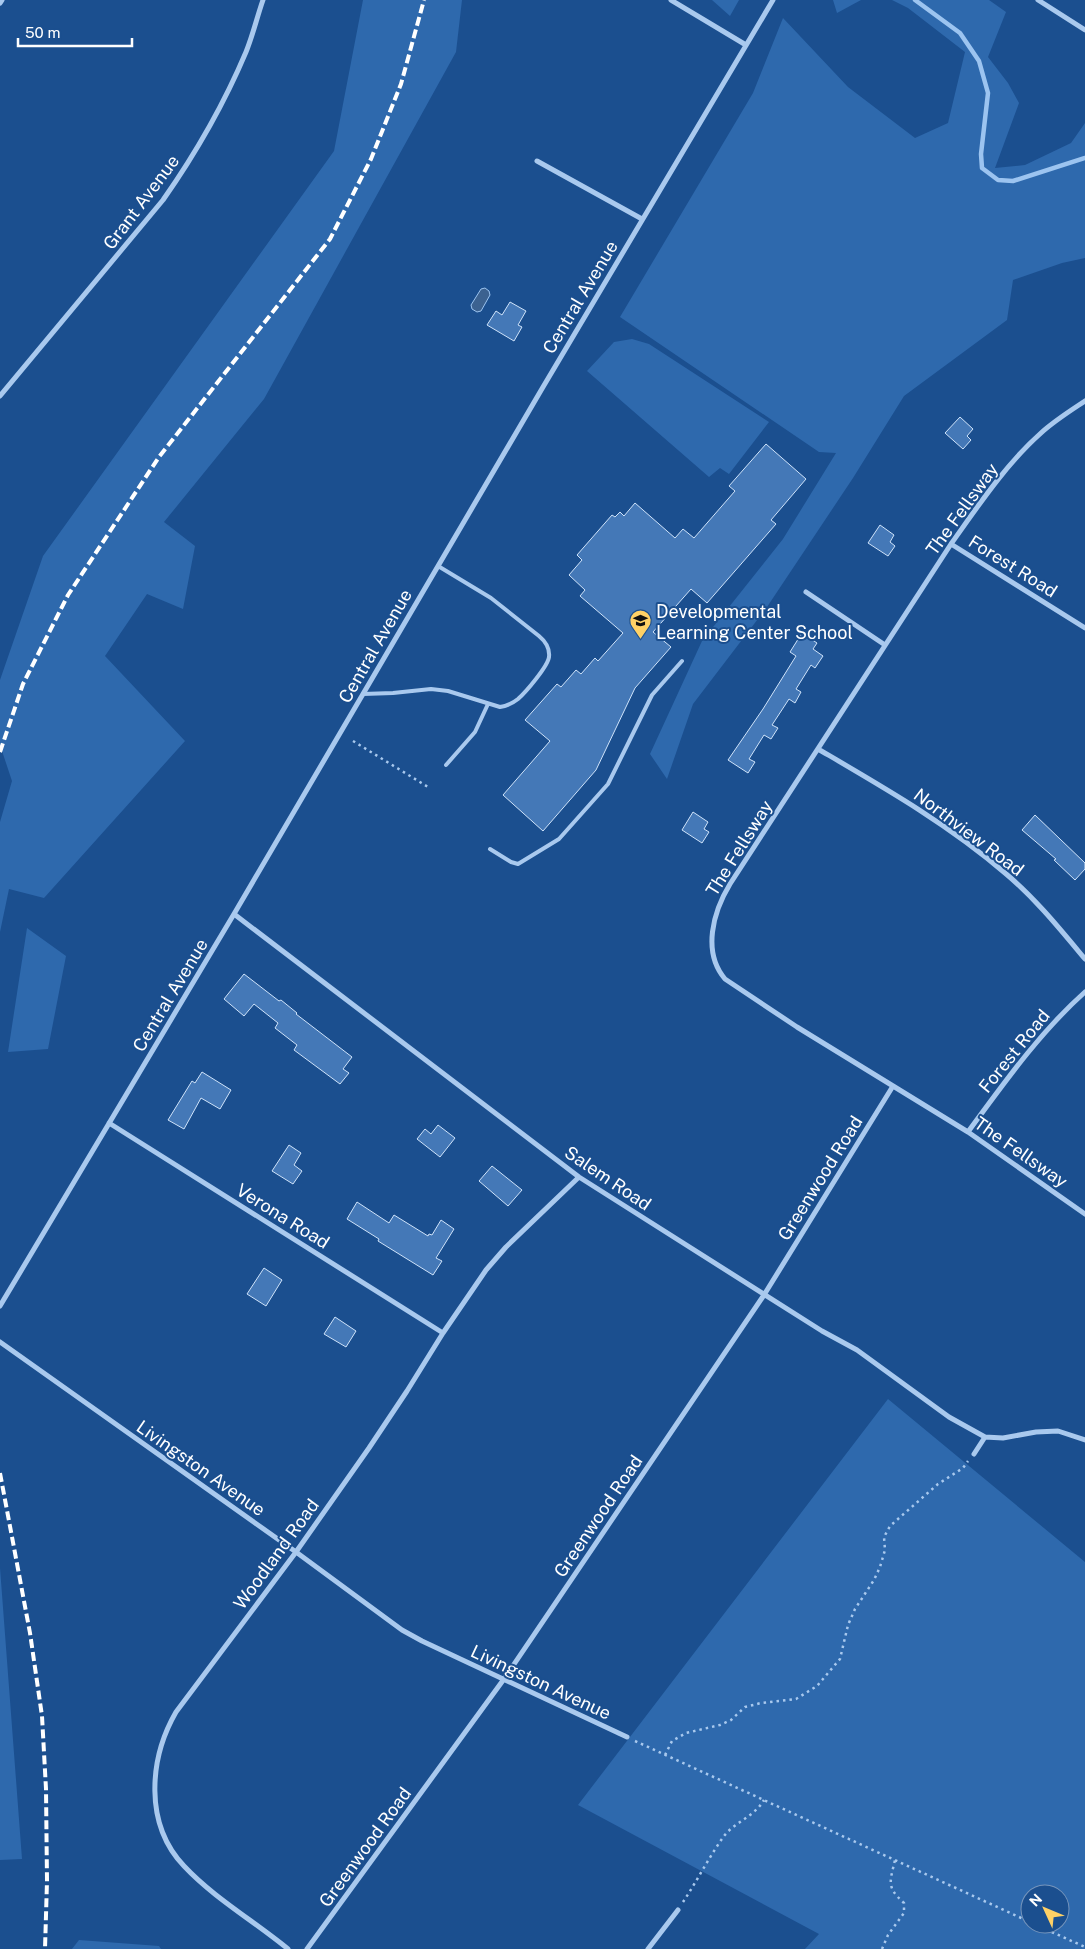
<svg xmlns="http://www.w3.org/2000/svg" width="1085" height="1949" font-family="'Public Sans',sans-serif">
<rect width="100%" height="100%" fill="#1b4f8f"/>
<path fill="#2e69ad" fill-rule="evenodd" d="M363,0H462L456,52L264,399L164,522L195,546L183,609L147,594L105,656L185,741L44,898L9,889L0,932V822L12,781L0,745V680L43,556L334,151Z
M712,0H739L730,16Z
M833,0H861L837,13Z
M892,0H989L1006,12L988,57L1008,83L1019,103L995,168L1025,165L1071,143L1085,123V258L1062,263L1013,280L1007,320L904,396L853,478L767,607L693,704L667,779L650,754L702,641L783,539L836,453L819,452L620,317L753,93L783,18L848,87L915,138L948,123L965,52L908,8Z
M632,339L649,344L769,422L729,474L720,468L709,477L587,371L614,342Z
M27,928L66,956L48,1049L8,1052Z
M888,1399L1085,1562V1949H805L819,1934L578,1805ZM1030,1894H1060V1924H1030Z
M0,1568L22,1859L0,1860Z
M79,1940L159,1946L161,1949H72Z"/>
<path fill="#3c6290" stroke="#9cc4f0" d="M485,288L489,291L490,295L481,311L477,312L472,309L471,305L481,289Z"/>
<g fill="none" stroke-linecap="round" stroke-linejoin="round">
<path stroke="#9cc4f0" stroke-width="4.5" d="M915,0L960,33L979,61L988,93L981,154L982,168L998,180L1013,181L1085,158"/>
</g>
<path fill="#4478b7" stroke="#cfe3fa" d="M510,302L526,311L518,325L522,327L514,341L487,325L496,311L502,315Z
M960,417L973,429L967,436L971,440L963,449L945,433Z
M766,444L806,479L771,520L776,524L707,603L691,589L653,632L671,647L635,688L596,770L543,831L503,795L550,741L525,720L557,684L561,687L576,670L581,674L595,658L598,661L623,633L580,596L585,590L569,575L582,560L577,555L612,515L615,517L620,512L624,516L635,503L675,538L683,529L694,538L735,491L729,486Z
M880,525L894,535L890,542L895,546L888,556L868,543Z
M802,633L817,643L813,649L823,656L815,668L811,665L796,689L801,692L795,703L789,699L772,725L778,728L771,739L764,735L749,759L755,762L748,773L728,760L763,709L796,656L790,652Z
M693,812L708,822L704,829L709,832L702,843L682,830Z
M1035,815L1085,863V869L1075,880L1054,860L1056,859L1022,830Z
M244,974L279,1001L281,1000L297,1013L296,1014L352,1057L343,1069L349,1073L340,1084L294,1050L297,1045L275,1028L278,1023L254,1004L244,1016L224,999Z
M202,1072L231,1090L220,1109L201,1098L184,1129L168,1120L192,1081L195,1083Z
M438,1125L455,1138L440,1157L417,1139L425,1129L431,1134Z
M289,1145L301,1153L294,1165L302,1171L293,1184L272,1171Z
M492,1166L522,1190L508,1206L479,1181Z
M357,1202L389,1223L394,1215L428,1236L429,1234L432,1235L441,1220L454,1229L436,1258L442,1261L433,1275L378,1241L379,1239L347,1219Z
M264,1268L282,1280L266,1306L247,1294Z
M335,1317L356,1331L346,1347L324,1334Z"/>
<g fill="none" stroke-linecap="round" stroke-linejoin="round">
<path stroke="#a9c9ee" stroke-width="2.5" stroke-dasharray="2.5 4" stroke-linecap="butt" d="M353,741L428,787
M635,1741L1030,1922
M665,1755L672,1741L686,1733L720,1725L731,1720L745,1707L761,1703L796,1699L817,1686L840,1659L848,1625L855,1609L874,1580L880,1567L885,1550L884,1537L890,1526L938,1484L963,1468L968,1461
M683,1902C697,1881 709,1857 724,1836C736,1821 754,1817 764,1800
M1034,1924L1085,1947
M882,1949L888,1935L904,1913V1903C886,1887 890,1882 895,1860"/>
<path stroke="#a9c9ee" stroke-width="4" d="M363,694L393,693L431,689L448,691L500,707C507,706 513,703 518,699C526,692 548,666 549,657C550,648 545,641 539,636L491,598L438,566
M446,765L475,732L488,704
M490,849L511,862L518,864L559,839L608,784L652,695L682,661"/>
<path stroke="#a9c9ee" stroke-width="5" d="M671,0L746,45
M1038,0L1085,30
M0,3L2,0
M537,161L642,219
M0,396L163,200C196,153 224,104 246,52C253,35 257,17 263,0
M1085,401C1070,411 1054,421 1041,433C1006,464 978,506 951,544L730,884C713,912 702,952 725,979L797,1027L968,1132L1085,1214
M951,544L1085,628
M806,592L885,645
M818,749C883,787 948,824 1005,873C1035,898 1060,929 1085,959
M234,914L579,1177L822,1331L857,1350L949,1417L985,1437
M109,1123L443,1333
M968,1132C1004,1083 1040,1032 1085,992
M0,1306L234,914L543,387L773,0
M0,1342L296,1552L402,1630L422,1641L627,1737
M974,1454L985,1437L1003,1438L1036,1432L1058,1431L1085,1440
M288,1949C254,1921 214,1898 184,1866C144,1824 149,1759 176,1712L296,1552L369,1448L407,1391L443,1333L486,1270L506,1247L579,1177
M307,1949L504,1679L764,1295L893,1086
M648,1949L678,1910"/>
<path stroke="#fff" stroke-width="4" stroke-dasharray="9 4" stroke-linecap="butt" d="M0,752L23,684L68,595L159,457L330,239L371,159L401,84L424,0
M0,1473L30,1633L42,1716L46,1789L47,1881L45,1949"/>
</g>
<defs>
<symbol id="school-pin" viewBox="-11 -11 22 30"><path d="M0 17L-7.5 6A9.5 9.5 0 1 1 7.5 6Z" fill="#ffd166" stroke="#1b4f8f"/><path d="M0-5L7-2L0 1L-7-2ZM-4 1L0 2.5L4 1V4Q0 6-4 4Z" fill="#111"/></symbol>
</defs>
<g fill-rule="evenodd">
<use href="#school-pin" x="628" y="608" width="25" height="34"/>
</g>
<g text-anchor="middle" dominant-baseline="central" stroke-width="4" stroke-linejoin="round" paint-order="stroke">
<g font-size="18" fill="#fff" stroke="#1b4f8f">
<text transform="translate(141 202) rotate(-53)">Grant Avenue</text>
<text transform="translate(580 297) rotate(-59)">Central Avenue</text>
<text transform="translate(962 509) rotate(-54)">The Fellsway</text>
<text transform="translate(1013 566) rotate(32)">Forest Road</text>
<text transform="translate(375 646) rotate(-60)">Central Avenue</text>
<text transform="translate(969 832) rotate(37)">Northview Road</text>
<text transform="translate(739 848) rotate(-58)">The Fellsway</text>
<text transform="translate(170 995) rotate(-59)">Central Avenue</text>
<text transform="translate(1014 1051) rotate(-51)">Forest Road</text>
<text transform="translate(1021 1152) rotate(35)">The Fellsway</text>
<text transform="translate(608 1178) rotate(34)">Salem Road</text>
<text transform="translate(820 1178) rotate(-58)">Greenwood Road</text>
<text transform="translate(283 1216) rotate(32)">Verona Road</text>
<text transform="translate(201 1468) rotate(35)">Livingston Avenue</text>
<text transform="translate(598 1516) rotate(-56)">Greenwood Road</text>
<text transform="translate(276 1554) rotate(-54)">Woodland Road</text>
<text transform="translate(541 1682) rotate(25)">Livingston Avenue</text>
<text transform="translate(365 1847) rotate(-54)">Greenwood Road</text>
</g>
<g font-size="18" fill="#fff" stroke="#1b4f8f" text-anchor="start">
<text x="656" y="611">Developmental<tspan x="656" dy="21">Learning Center School</tspan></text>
</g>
</g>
<g transform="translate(1045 1909) rotate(314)"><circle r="24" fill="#1b4f8f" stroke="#7695bc"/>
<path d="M0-4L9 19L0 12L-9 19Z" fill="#ffd166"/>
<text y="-8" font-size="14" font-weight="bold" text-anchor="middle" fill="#ffffff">N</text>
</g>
<path d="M18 38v8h114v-8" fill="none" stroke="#ffffff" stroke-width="2.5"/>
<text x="25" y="38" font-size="15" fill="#ffffff" stroke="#1b4f8f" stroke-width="4" paint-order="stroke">50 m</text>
</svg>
